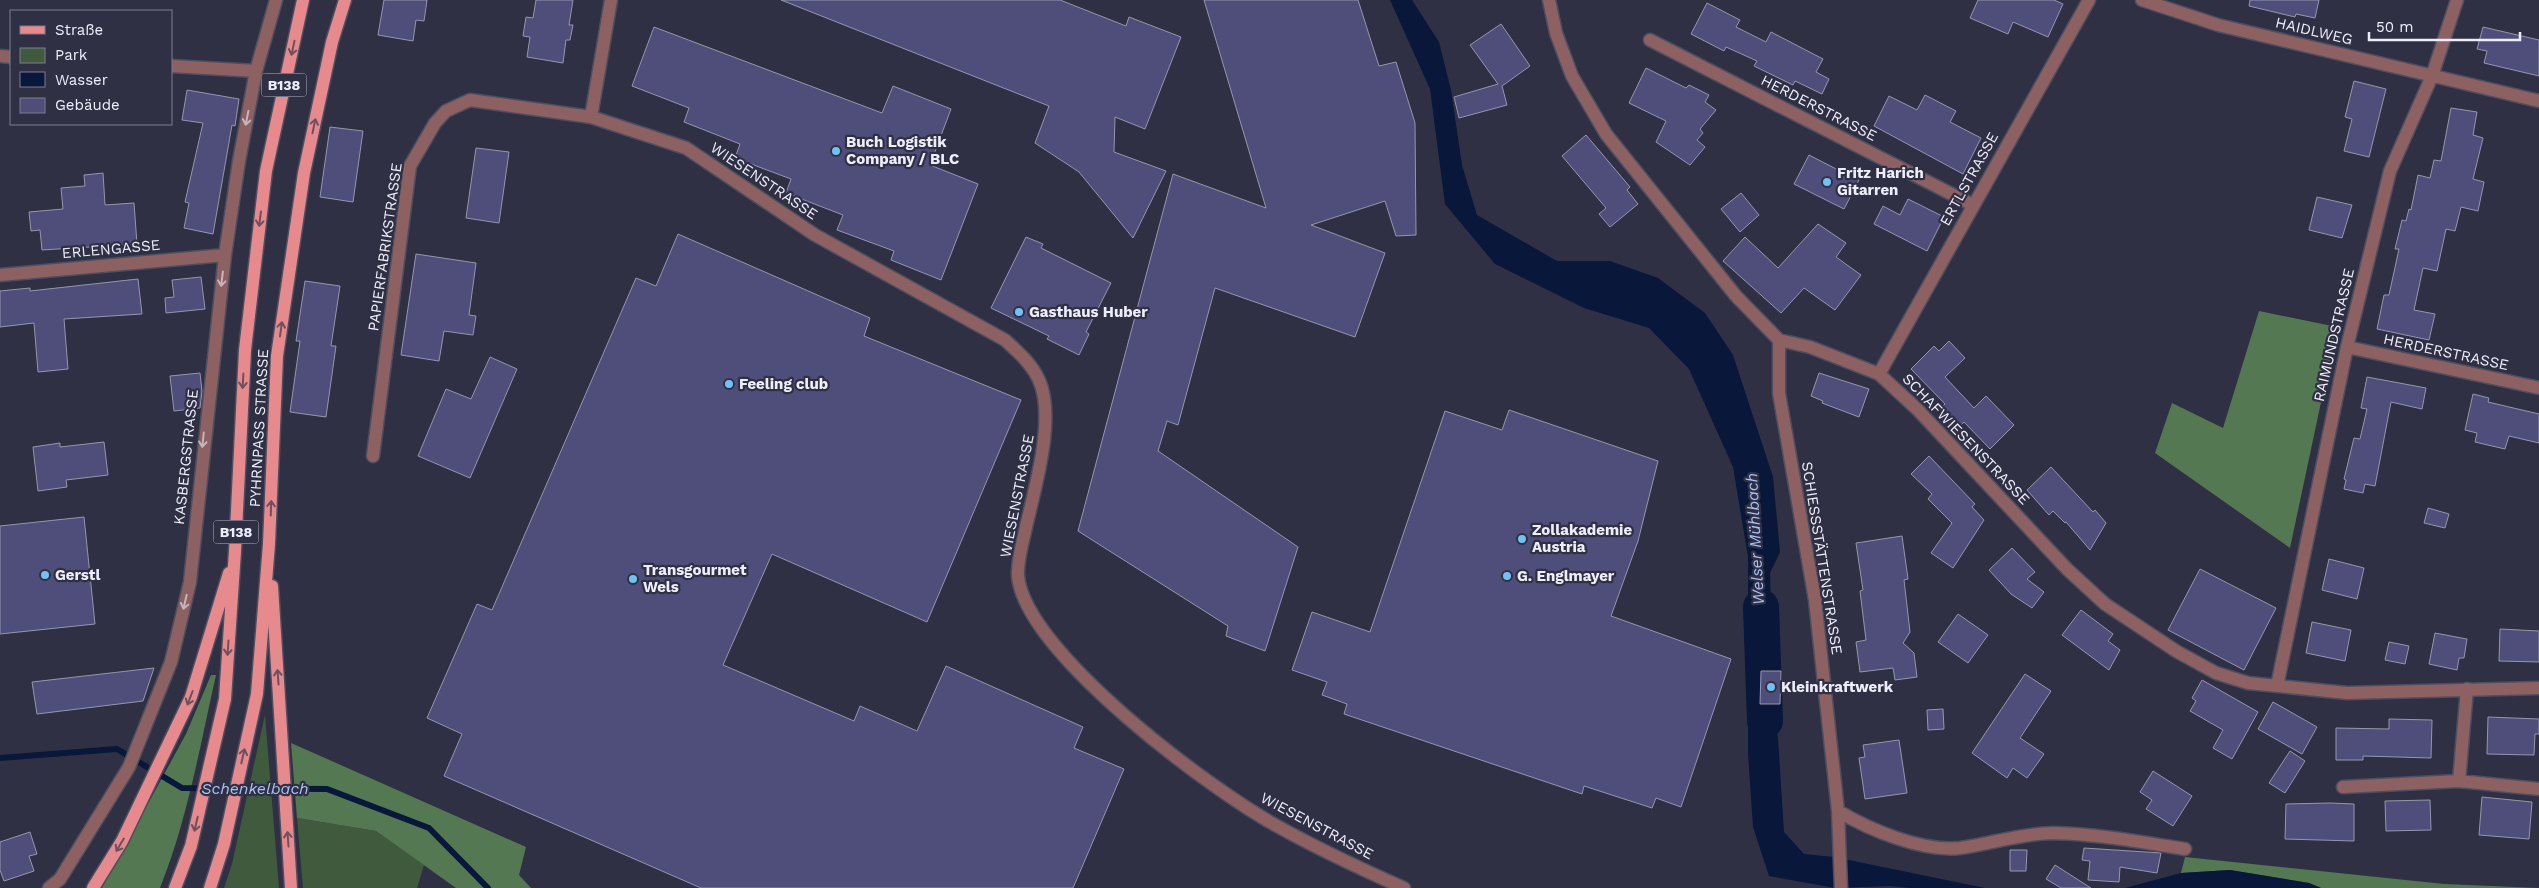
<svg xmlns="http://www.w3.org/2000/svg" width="2539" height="888" font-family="'Work Sans',sans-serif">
<rect width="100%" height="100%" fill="#303044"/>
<path fill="#3f5a3c" d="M265,715L279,888H224L232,864Z
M297,818L376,831L424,865L417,888H303Z"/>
<path fill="#547851" d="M2259,311L2337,327L2290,548L2155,453L2172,403L2223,428Z
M211,675H216C200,746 187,821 160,888H102L186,734Z
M291,743L526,847L519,875L531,888H456L376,831L297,818Z
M2185,857L2444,884L2539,888H2321L2309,883L2230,870L2181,873Z"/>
<path fill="#08173a" d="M1390,0H1412L1439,42L1451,90L1462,165L1477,215L1557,261H1610L1658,278L1705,313L1733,355L1773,477L1780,552L1770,573L1772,656L1763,657L1764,703L1773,711L1778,738L1784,832L1804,854L1834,857L1985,888H1910L1890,886L1835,888L1769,876L1753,827L1748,754V557L1733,467L1689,369L1649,328L1584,308L1495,264L1445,204L1430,89Z
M2230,870L2309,883L2321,888H2125L2181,873Z"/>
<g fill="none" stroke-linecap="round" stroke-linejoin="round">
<path stroke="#08173a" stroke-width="6" d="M0,758L117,749L182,788L327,789L429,828L488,888"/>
<path stroke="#08173a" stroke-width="36" d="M1761,607L1765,721"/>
</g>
<path fill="#4f4e7b" stroke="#9596ae" d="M384,0H427L424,21L416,20L413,41L378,35Z
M536,0H573L569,25H573L570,40H566L563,63L527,57L530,37L523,36L526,17L533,18Z
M781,0H1060L1126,26L1129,17L1181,37L1145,129L1115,117L1114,152L1166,171L1133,238L1079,172L1035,143L1049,106Z
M1204,0H1358L1379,66L1396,62L1415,123L1416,235L1396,236L1385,201L1311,225L1385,253L1355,337L1215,288L1178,425L1167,421L1158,451L1298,547L1265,651L1226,636L1228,626L1078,531L1173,174L1266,208Z
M1978,0H2054L2063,4L2048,37L2013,22L2008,34L1970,18Z
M2250,0H2319L2315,18L2296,14L2295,17L2249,6Z
M1707,3L1740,20L1736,27L1766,42L1771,32L1823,59L1816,72L1829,79L1822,94L1795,81L1793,85L1754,66L1757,61L1726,47L1724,51L1691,34Z
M1501,24L1530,66L1502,86L1507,105L1459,118L1454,97L1498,84L1470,45Z
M654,27L882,113L893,86L951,109L930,165L978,184L941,280L891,260L894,251L837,230L843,215L786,193L791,179L735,158L740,144L684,122L689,108L632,86Z
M2483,27L2539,40V76L2484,63L2487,51L2477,49Z
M1646,68L1686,88L1689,85L1709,95L1705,102L1716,110L1700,129L1703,133L1697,140L1705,147L1690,165L1656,142L1666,121L1629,103Z
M2354,81L2386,89L2369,157L2344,151L2352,119L2345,117Z
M187,90L239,99L235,126L232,125L213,234L184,228L189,203L185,202L203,123L182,120Z
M1925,95L1956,111L1950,122L1981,138L1963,174L1874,126L1889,96L1917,110Z
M2451,108L2477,112L2473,135L2483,138L2473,179L2484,182L2478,211L2461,207L2455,231L2446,229L2437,271L2423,268L2414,310L2435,314L2429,340L2377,329L2384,295H2389L2399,249H2395L2402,220L2406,221L2409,209L2411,210L2418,175L2430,178L2434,160L2441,161Z
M330,127L363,131L353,202L320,197Z
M1586,135L1630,187L1627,190L1638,204L1610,227L1599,214L1606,208L1562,156Z
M476,148L509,152L499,223L466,218Z
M1809,155L1840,171L1842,168L1860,178L1844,209L1794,184Z
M103,173L105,205L134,203L137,244L42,250L40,230L31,231L29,212L63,209L61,188L85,186L84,175Z
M1741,193L1759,215L1740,232L1721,209Z
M2317,197L2352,205L2342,238L2309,230Z
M1908,199L1944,217L1927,251L1874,224L1883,206L1900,215Z
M1818,224L1846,243L1836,257L1861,275L1835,310L1804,288L1781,313L1723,261L1745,237L1778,268Z
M678,234L870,318L864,336L1021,400L927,622L772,554L723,665L854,721L860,706L917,731L946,666L1083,727L1074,748L1124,769L1073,888H701L444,776L462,734L427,718L477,604L492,610L636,278L656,286Z
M1026,237L1043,244L1041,248L1111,283L1086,332L1089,334L1079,355L1047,339L1049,336L991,308Z
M416,254L476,263L469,315L476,316L473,335L444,331L439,361L401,355Z
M201,277L205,309L166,313L165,298L174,297L172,280Z
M138,279L142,314L64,319L68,369L38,372L34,323L0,327V291L30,288V291Z
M305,281L340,286L331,346H336L326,417L290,412L300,341H296Z
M1949,341L1965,358L1945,377L1974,408L1986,396L2014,425L1990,449L1964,422L1957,429L1939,410L1945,404L1911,369L1934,346L1939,351Z
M490,357L517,369L470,478L418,456L446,389L471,399Z
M200,373L202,391L200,408L174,411L170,376Z
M1819,373L1869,389L1859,417L1822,403L1823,401L1811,396Z
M2367,377L2426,388L2422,409L2391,402L2375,486L2365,484L2363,493L2344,489L2346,480L2344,479L2354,438L2360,439L2367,409L2361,408Z
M2473,394L2489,398L2488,402L2539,414V443L2509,436L2505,449L2475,442L2477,433L2465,430Z
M1509,410L1658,461L1638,541L1611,616L1731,659L1681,807L1656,798L1652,808L1584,786L1582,794L1344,714L1347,704L1322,695L1327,682L1292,670L1312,612L1370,632L1445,411L1502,430Z
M104,442L108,475L66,480L67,487L38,491L33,447L60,443V447Z
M1929,456L1975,504L1972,507L1984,520L1953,568L1931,553L1952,523L1928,499L1932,494L1911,474Z
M2051,467L2093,512L2095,510L2106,523L2090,550L2066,522L2065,523L2053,511L2049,515L2027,490Z
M2428,508L2449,514L2445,528L2424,523Z
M84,517L95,624L0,634V526Z
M1902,536L1908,579L1904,580L1910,632L1903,643L1914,653L1917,677L1895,680L1893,668L1860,672L1856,642L1866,640L1860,591L1863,590L1856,543Z
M2012,548L2035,572L2027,579L2044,592L2032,608L2011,594L1989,570Z
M2329,559L2364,568L2357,599L2322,590Z
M2200,569L2276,608L2244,670L2168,630Z
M2081,610L2113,634L2108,641L2120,650L2109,670L2062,635Z
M1958,614L1988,635L1968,663L1938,642Z
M2312,622L2351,630L2345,661L2306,653Z
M2500,629L2539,631V662L2499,661Z
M2435,633L2467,639L2464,658H2459L2457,670L2429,664Z
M2389,642L2409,646L2405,664L2385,660Z
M154,668L143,701L37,714L32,682Z
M1761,671H1781L1780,704H1760Z
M2025,674L2051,691L2020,738L2044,754L2027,778L2013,768L2007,778L1972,753Z
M2202,680L2258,712L2232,759L2213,748L2223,730L2190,711L2196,701L2192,698Z
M2273,702L2317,727L2302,754L2258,729Z
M1943,709L1944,729L1928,730L1927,710Z
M2488,717L2539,719V734H2535L2534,755L2487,754Z
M2389,719L2432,720L2431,758L2363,756V760H2336V728L2389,729Z
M1899,740L1907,793L1865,799L1859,758L1865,757L1863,745Z
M2290,751L2305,761L2285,793L2269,783Z
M2153,771L2192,796L2173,826L2146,809L2152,800L2140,792Z
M2482,797L2532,802L2529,839L2479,835Z
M2430,800L2431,830L2386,831L2385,801Z
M2330,803L2354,804V841L2285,839L2286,804Z
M30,832L37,854L29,856L34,871L4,881L0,870V842Z
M2084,848L2161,853L2157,873L2120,867L2119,882L2088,880L2090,861L2082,860Z
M2010,850H2027L2026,871H2010Z
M2055,865L2091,888H2061L2046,879Z"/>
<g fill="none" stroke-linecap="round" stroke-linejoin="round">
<defs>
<path id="street" d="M611,0L591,117L686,148L815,235L1005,340C1018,352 1031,363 1039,380C1056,418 1035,487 1026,527C1023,542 1017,560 1018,576C1025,652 1211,790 1277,826C1318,849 1361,869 1404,888
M1549,0L1556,33L1572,76L1606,134L1736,296L1779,340L1810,347L1879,374L1918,410L2067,569L2105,604L2176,651L2216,673L2248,683L2347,693L2539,688
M2142,0L2218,25L2539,101
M1650,40L1973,205
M0,56L11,57
M171,66L256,71
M0,275L225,255
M1779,340V393L1815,600L1838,811C1870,830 1922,852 1960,848C1990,844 2023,833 2053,833C2098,834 2142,842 2185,849
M2347,347L2539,388
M1879,374L2089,0
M373,456L410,166L435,123L446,111L470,100L591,117
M2277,686L2347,347L2390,171L2432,76L2457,0
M2459,781L2467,689
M2343,787L2459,781L2539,789
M1838,811L1841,888
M49,888L60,879L129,767L171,662L190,582L225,255L239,161L256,71L276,0"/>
<path id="primary" d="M272,586L291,888
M93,888L122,841L191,697L229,573
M175,888L191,846L225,699L235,551L245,350L266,171L303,0
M210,888L224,844L257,694L269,544L277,356L304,173L332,42L345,0"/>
</defs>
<use href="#street" stroke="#4e4e61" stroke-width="15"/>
<use href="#primary" stroke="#4e4e61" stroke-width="15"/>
<use href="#street" stroke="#8d6061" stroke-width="12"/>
<use href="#primary" stroke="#e68a8e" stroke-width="12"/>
</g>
<defs><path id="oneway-shaft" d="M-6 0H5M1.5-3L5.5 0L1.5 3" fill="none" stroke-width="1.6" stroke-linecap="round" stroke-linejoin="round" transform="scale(1.25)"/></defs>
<g stroke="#70505e">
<use href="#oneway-shaft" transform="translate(293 48) rotate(102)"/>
<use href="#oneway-shaft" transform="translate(314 126) rotate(-78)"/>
<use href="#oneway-shaft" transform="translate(260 219) rotate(97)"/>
<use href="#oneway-shaft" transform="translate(281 329) rotate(-82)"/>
<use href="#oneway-shaft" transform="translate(243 381) rotate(93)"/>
<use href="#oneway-shaft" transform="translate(271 508) rotate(-88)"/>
<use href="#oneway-shaft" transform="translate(228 648) rotate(94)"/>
<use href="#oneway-shaft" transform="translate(278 677) rotate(-94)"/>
<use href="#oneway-shaft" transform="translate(190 698) rotate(111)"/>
<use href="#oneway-shaft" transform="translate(243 756) rotate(-77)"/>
<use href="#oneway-shaft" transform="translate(196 824) rotate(103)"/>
<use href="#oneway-shaft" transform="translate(288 839) rotate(-94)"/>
<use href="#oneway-shaft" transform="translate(120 845) rotate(121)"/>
</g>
<g stroke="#c7b5bd">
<use href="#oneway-shaft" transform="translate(247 118) rotate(101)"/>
<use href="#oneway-shaft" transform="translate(222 279) rotate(97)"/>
<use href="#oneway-shaft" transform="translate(203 440) rotate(96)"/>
<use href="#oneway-shaft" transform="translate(185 602) rotate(103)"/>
</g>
<g fill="#72c1f5" stroke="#303044" stroke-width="2">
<circle cx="836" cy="151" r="5"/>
<circle cx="1827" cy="182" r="5"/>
<circle cx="1019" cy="312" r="5"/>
<circle cx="729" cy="384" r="5"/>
<circle cx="1522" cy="539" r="5"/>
<circle cx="45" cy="575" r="5"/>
<circle cx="1507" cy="576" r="5"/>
<circle cx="633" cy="579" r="5"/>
<circle cx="1771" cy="687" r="5"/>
</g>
<g text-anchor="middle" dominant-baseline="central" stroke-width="4.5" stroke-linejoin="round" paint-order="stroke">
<g fill="#303044" stroke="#b4b4c4" stroke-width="1">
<rect x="261.5" y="73.5" width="45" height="23" rx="4"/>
<rect x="213.5" y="520.5" width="45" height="23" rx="4"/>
</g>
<g font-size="14" font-weight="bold" fill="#ededfb">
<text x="284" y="85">B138</text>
<text x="236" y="532">B138</text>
</g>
<g font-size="15" fill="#ededfb" stroke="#303044">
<text transform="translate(2314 31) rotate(13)">HAIDLWEG</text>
<text transform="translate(1819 108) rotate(27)">HERDERSTRASSE</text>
<text transform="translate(1969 179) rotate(-61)">ERTLSTRASSE</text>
<text transform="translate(764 181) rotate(34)">WIESENSTRASSE</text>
<text transform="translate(385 247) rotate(-82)">PAPIERFABRIKSTRASSE</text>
<text transform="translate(111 249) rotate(-5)">ERLENGASSE</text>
<text transform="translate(2334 335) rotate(-77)">RAIMUNDSTRASSE</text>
<text transform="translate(2446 352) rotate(12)">HERDERSTRASSE</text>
<text transform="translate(259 428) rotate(-87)">PYHRNPASS STRASSE</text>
<text transform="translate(1966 439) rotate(46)">SCHAFWIESENSTRASSE</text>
<text transform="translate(186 457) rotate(-84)">KASBERGSTRASSE</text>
<text transform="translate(1017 496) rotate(-79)">WIESENSTRASSE</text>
<text transform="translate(1822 558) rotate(81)">SCHIESSSTÄTTENSTRASSE</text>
<text transform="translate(1317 826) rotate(28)">WIESENSTRASSE</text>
</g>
<g font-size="15" font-weight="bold" fill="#ededfb" stroke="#303044" text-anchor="start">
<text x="846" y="142">Buch Logistik<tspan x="846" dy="17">Company / BLC</tspan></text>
<text x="1837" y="173">Fritz Harich<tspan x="1837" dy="17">Gitarren</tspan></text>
<text x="1029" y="312">Gasthaus Huber</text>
<text x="739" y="384">Feeling club</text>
<text x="1532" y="530">Zollakademie<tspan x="1532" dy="17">Austria</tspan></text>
<text x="643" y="570">Transgourmet<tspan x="643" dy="17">Wels</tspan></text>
<text x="55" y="575">Gerstl</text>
<text x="1517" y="576">G. Englmayer</text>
<text x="1781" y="687">Kleinkraftwerk</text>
</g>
<g font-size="16" font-style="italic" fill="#a8c2f8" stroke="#303044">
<text transform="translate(1755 539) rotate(-93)">Welser Mühlbach</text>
<text x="255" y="788">Schenkelbach</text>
</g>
</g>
<rect x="10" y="10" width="162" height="115" fill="#303044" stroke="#7c7c8d"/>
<rect x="20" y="26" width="25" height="8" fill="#e68a8e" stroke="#7c7c8d"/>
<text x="55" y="35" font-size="15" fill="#ededfb">Straße</text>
<rect x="20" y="48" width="25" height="15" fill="#3f5a3c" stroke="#7c7c8d"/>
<text x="55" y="60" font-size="15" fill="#ededfb">Park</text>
<rect x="20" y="72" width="25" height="15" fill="#08173a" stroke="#7c7c8d"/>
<text x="55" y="85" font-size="15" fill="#ededfb">Wasser</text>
<rect x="20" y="98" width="25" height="15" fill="#4f4e7b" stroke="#7c7c8d"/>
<text x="55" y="110" font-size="15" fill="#ededfb">Gebäude</text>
<path d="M2369 32v8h151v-8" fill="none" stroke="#ededfb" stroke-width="2.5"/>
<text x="2376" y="32" font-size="15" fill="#ededfb" stroke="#303044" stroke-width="4" paint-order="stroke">50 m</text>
</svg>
